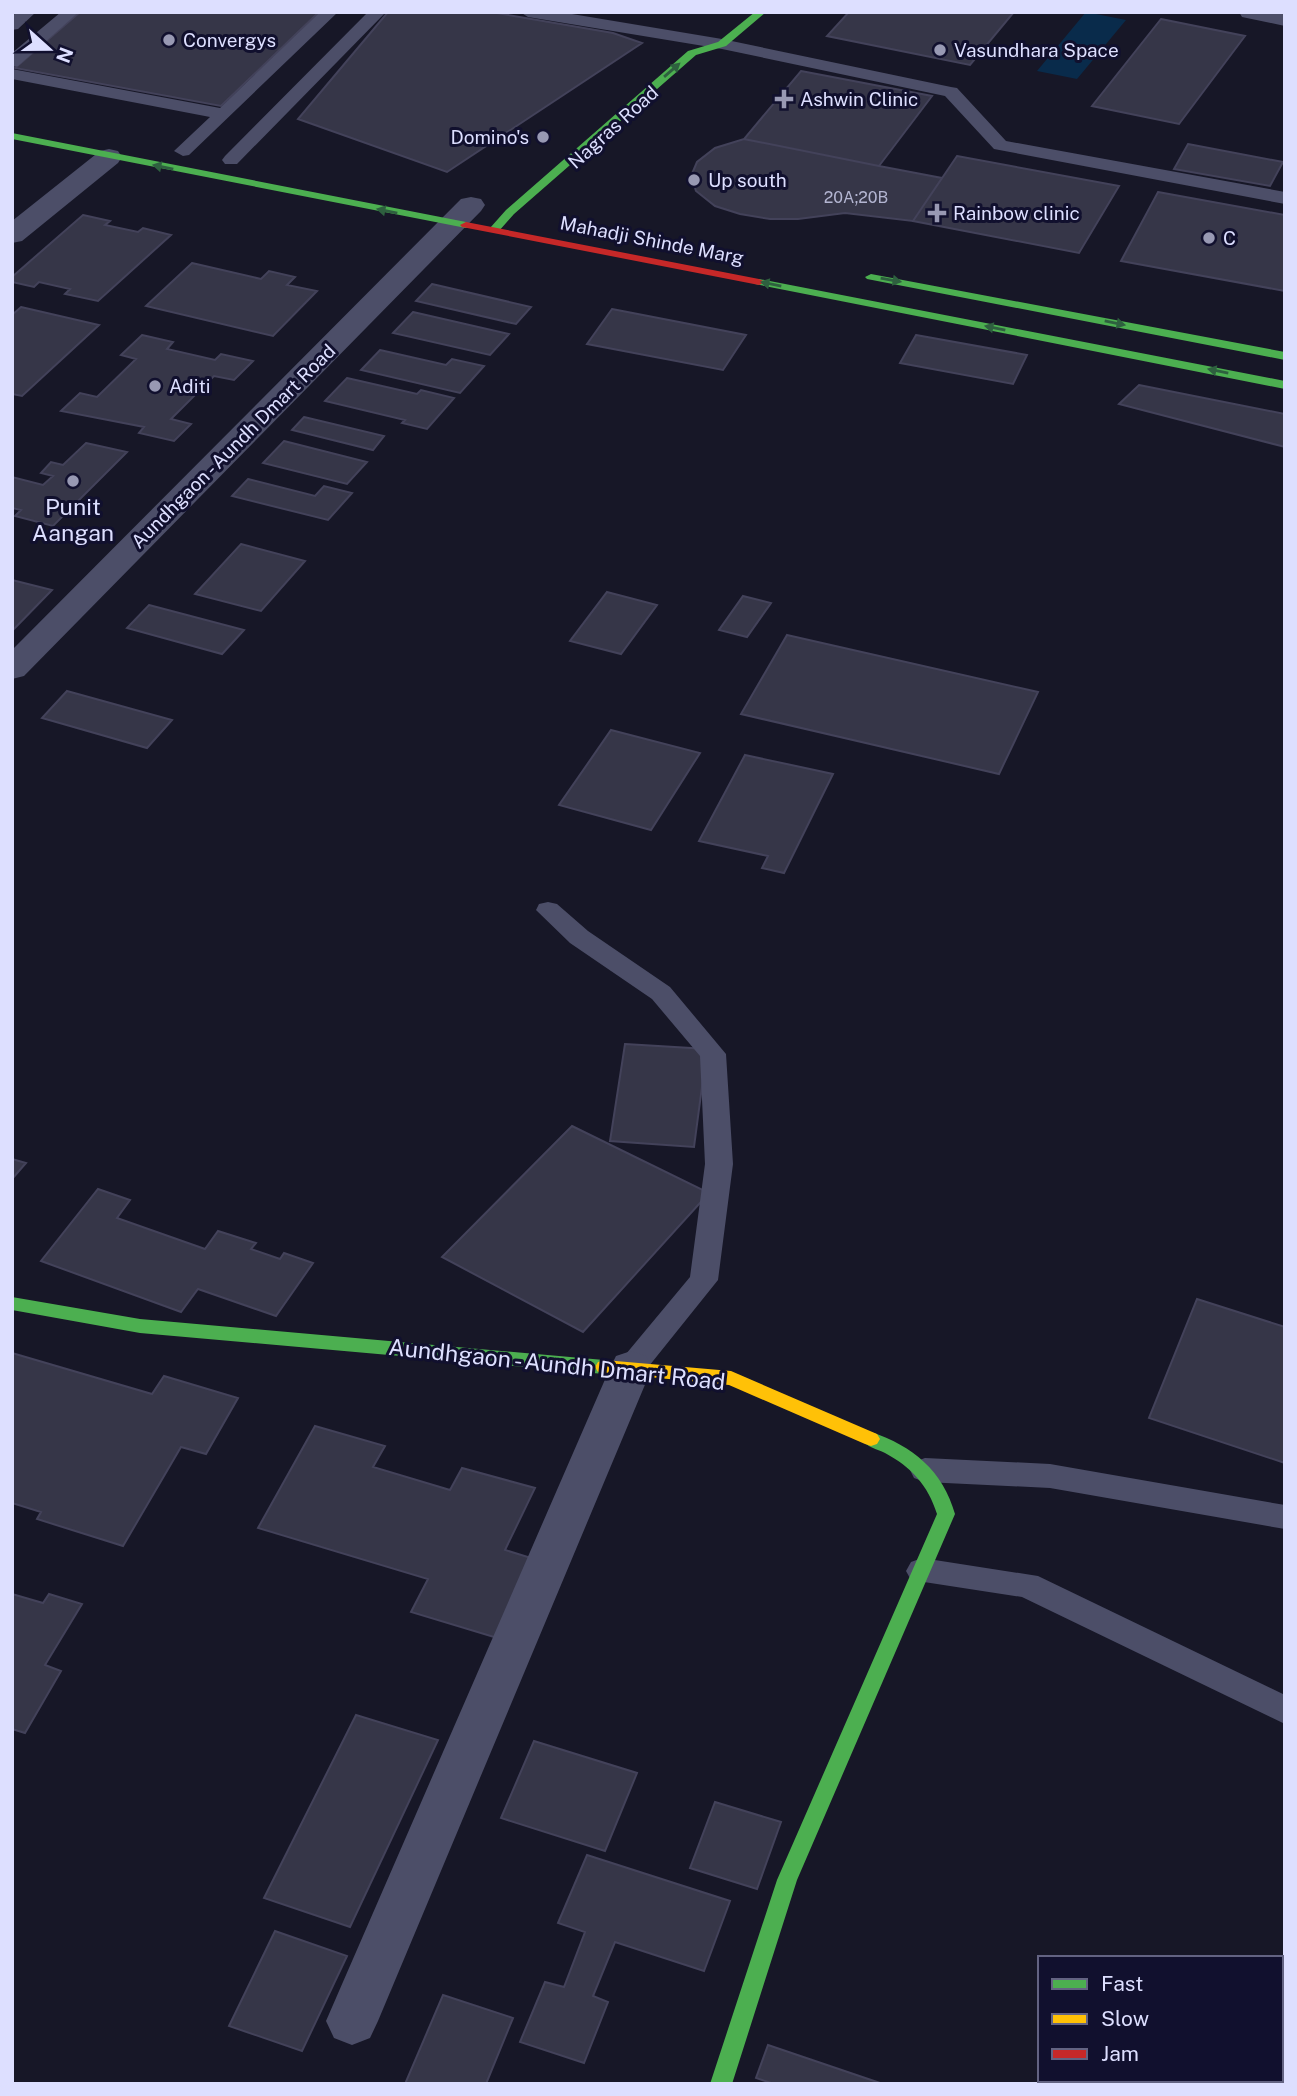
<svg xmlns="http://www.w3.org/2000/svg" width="1297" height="2096" font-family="'Public Sans',sans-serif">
<rect width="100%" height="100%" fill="#171727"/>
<path fill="#092b4b" d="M1086,12L1126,20L1077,79L1037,71Z"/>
<path fill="#363648" stroke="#43425a" stroke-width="2" d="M80,12H319L221,106L15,68Z
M388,12H491L613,33L642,43L447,172L298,119Z
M849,12H1014L970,65L827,36Z
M1161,19L1245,36L1179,124L1092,106Z
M801,71L932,96L879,166L744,139Z
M744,139L879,166L942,178L913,221L845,213L798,219H770L740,214L715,206L696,191L691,176L697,162L715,148Z
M1188,144L1283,162L1270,186L1174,169Z
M957,156L1119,186L1079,253L913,221Z
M1158,192L1285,215V291L1121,261Z
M83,215L110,221L105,225L138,232L143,228L171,235L98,301L65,294L70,289L39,282L34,287L12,282V277Z
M192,263L261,279L269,271L295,277L287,285L317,291L273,336L146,306Z
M432,284L531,307L516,324L416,301Z
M21,307L99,325L22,396L12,394V315Z
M612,309L746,335L723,370L587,344Z
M413,312L509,334L490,355L393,333Z
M142,335L173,342L167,349L215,360L221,354L253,361L234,380L214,376L171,419L191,424L174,441L139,433L144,427L61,411L80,393L97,397L136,359L121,355Z
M916,335L1027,355L1013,384L900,363Z
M380,350L446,365L452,359L484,366L460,393L361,370Z
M347,378L417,394L421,390L454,398L427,429L402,423L405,420L325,401Z
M1139,385L1285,414V447L1119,404Z
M304,417L384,436L373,450L292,430Z
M284,441L367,462L347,484L263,463Z
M86,443L127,452L53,526L15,516L21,510L12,508V477L43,485L53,476L41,473L51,462L63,465Z
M248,479L315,496L324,486L352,493L328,520L232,496Z
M241,544L305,561L261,611L195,594Z
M12,580L52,590L12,631Z
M607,592L657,605L621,654L570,641Z
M743,596L771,603L747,637L719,630Z
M149,605L244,630L222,654L127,628Z
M787,635L1038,692L999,774L741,714Z
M67,691L172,720L147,748L42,718Z
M611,730L700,753L651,830L559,805Z
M745,755L833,774L784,873L762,868L768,856L699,841Z
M625,1044L707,1049L694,1147L610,1141Z
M572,1126L709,1193L583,1332L442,1257Z
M12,1159L26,1163L12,1179Z
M98,1189L130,1200L117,1218L205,1249L218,1231L256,1243L251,1249L280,1259L284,1253L313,1263L276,1316L198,1289L181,1312L41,1261Z
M1197,1299L1285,1327V1463L1149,1418Z
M12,1353L152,1394L164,1376L238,1398L206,1454L181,1447L123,1546L37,1519L41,1512L12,1503Z
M315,1426L385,1446L373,1467L450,1490L462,1468L535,1488L505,1550L541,1561L504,1640L411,1612L428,1579L258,1528Z
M12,1594L43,1603L49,1594L82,1604L45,1665L61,1671L25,1733L12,1729Z
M356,1715L438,1740L350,1927L264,1898Z
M534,1741L637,1773L605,1851L501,1818Z
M715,1802L781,1822L757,1889L690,1868Z
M587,1855L730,1901L704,1971L615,1942L593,1996L608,2002L584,2063L520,2042L545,1982L564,1987L585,1932L558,1923Z
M275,1931L347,1956L302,2051L229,2026Z
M443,1995L513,2018L486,2084H405Z
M768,2045L883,2084H774L756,2078Z"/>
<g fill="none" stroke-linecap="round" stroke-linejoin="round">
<path fill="#4c4e68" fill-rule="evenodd" d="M17,12H36L18,29L12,30V16Z
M61,12H79L18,66L12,67V53Z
M320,12H338L189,155L183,156L174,151L210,117L12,79V69L220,108Z
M368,12H386L237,164H225L222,160L225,156Z
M520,12H560L722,39L951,87L957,88L1006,141L1285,192V204L994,149L945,96L722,49L528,17Z
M548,902L557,904L588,931L670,987L726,1054L733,1164L718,1280L641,1376L631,1379L621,1376L616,1368L621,1360L690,1277L705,1164L700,1056L652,999L570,943L536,910L539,904Z
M925,1458L1050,1464L1285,1505V1529L1050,1488L925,1482L914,1478L910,1470L914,1462Z
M922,1558L1038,1576L1285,1695V1724L1022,1597L911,1580L906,1571L911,1562Z"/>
<path fill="#4c4e68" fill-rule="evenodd" d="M1239,12H1285V26L1242,17Z
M109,149L118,151L122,157L118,163L22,241L12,243V221L100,151Z
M471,197L481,199L485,205L481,211L24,676L12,679V650L461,199Z
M631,1351L646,1356L652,1368L378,2021L370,2038L352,2045L334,2038L326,2021L610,1368L616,1356Z"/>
<path fill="#4caf50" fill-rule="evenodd" d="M755,12H766L726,46L696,55L514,214L498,232H490V228L506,210L688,51L718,42Z
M12,133L466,222L472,225L466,228L12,139Z
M871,274L1285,352V360L867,279L865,277Z
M759,279L1285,381V389L755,284L753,282Z
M12,1297L140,1319L604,1360L610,1362L613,1367L610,1372L604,1374L140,1333L12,1310Z
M871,1432C913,1446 943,1471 955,1514L797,1880L732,2084H710L777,1880L937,1514C928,1485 911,1467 885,1453C877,1449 866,1447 862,1439L865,1434Z"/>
<path fill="#ffc107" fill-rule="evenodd" d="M604,1360L731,1371L877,1434L880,1439L877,1444L871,1446L865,1444L729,1385L598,1372L595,1367L598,1362Z"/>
<path fill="#c62828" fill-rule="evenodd" d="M466,222L759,279L765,282L759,285L462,227L460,225Z"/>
</g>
<defs><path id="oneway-solid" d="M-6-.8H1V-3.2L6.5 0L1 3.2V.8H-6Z" transform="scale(1.75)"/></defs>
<g fill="#2e603f">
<use href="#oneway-solid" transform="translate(672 70) rotate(-41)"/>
<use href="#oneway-solid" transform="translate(163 167) rotate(-169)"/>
<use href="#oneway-solid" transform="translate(387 211) rotate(-169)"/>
<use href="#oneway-solid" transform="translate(891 280) rotate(10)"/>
<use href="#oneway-solid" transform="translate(771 284) rotate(-169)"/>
<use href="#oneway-solid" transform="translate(1115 323) rotate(11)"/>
<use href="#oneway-solid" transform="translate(995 328) rotate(-169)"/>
<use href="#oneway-solid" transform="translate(1218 371) rotate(-169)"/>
</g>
<g fill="#9899b3" stroke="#11102e" stroke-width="2.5">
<circle cx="169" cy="40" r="7"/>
<circle cx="940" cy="50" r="7"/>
<path d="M780.5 88.5h7v7h7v7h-7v7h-7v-7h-7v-7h7z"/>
<circle cx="543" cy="137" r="7"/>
<circle cx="694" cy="180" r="7"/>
<path d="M933.5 202.5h7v7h7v7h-7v7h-7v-7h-7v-7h7z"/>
<circle cx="1209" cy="238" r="7"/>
<circle cx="155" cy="386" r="7"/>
<circle cx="73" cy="481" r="7"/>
</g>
<g text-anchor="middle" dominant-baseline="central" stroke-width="6" stroke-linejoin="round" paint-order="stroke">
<g font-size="16" fill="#b3b5d1">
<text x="856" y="197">20A;20B</text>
</g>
<g font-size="19" fill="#dddfff" stroke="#11102e" text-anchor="start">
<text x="183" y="40">Convergys</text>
<text x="954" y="50">Vasundhara Space</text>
<text x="800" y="99">Ashwin Clinic</text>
<text x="529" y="137" text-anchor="end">Domino's</text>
<text x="708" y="180">Up south</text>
<text x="953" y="213">Rainbow clinic</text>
<text x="1223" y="238">C</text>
<text x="169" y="386">Aditi</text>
</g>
<g font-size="19" fill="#dddfff" stroke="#11102e">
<text transform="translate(613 127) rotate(-42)">Nagras Road</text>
<text transform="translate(652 240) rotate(11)">Mahadji Shinde Marg</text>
<text transform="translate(233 446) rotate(-45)">Aundhgaon - Aundh Dmart Road</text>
</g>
<g font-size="23" fill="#dddfff" stroke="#11102e">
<text x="73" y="506">Punit<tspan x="73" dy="26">Aangan</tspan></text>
</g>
<g font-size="23" fill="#dddfff" stroke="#11102e">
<text transform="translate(557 1364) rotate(6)">Aundhgaon - Aundh Dmart Road</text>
</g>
</g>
<rect width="1297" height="2096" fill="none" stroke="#dddfff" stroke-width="28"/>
<rect x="1038" y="1956" width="245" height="126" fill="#11102e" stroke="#636382" stroke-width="2"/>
<rect x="1052" y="1979" width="35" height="10" fill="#4caf50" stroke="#636382" stroke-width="2"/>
<text x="1101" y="1991" font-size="21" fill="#dddfff">Fast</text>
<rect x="1052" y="2014" width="35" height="10" fill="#ffc107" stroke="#636382" stroke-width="2"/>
<text x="1101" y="2026" font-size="21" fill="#dddfff">Slow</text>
<rect x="1052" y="2049" width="35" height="10" fill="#c62828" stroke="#636382" stroke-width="2"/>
<text x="1101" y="2061" font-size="21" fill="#dddfff">Jam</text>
<g transform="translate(49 49) rotate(111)" stroke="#11102e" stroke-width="5" paint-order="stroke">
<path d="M0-5L12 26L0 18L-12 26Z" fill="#dddfff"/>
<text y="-10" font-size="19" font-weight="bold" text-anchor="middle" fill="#dddfff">N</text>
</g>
</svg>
